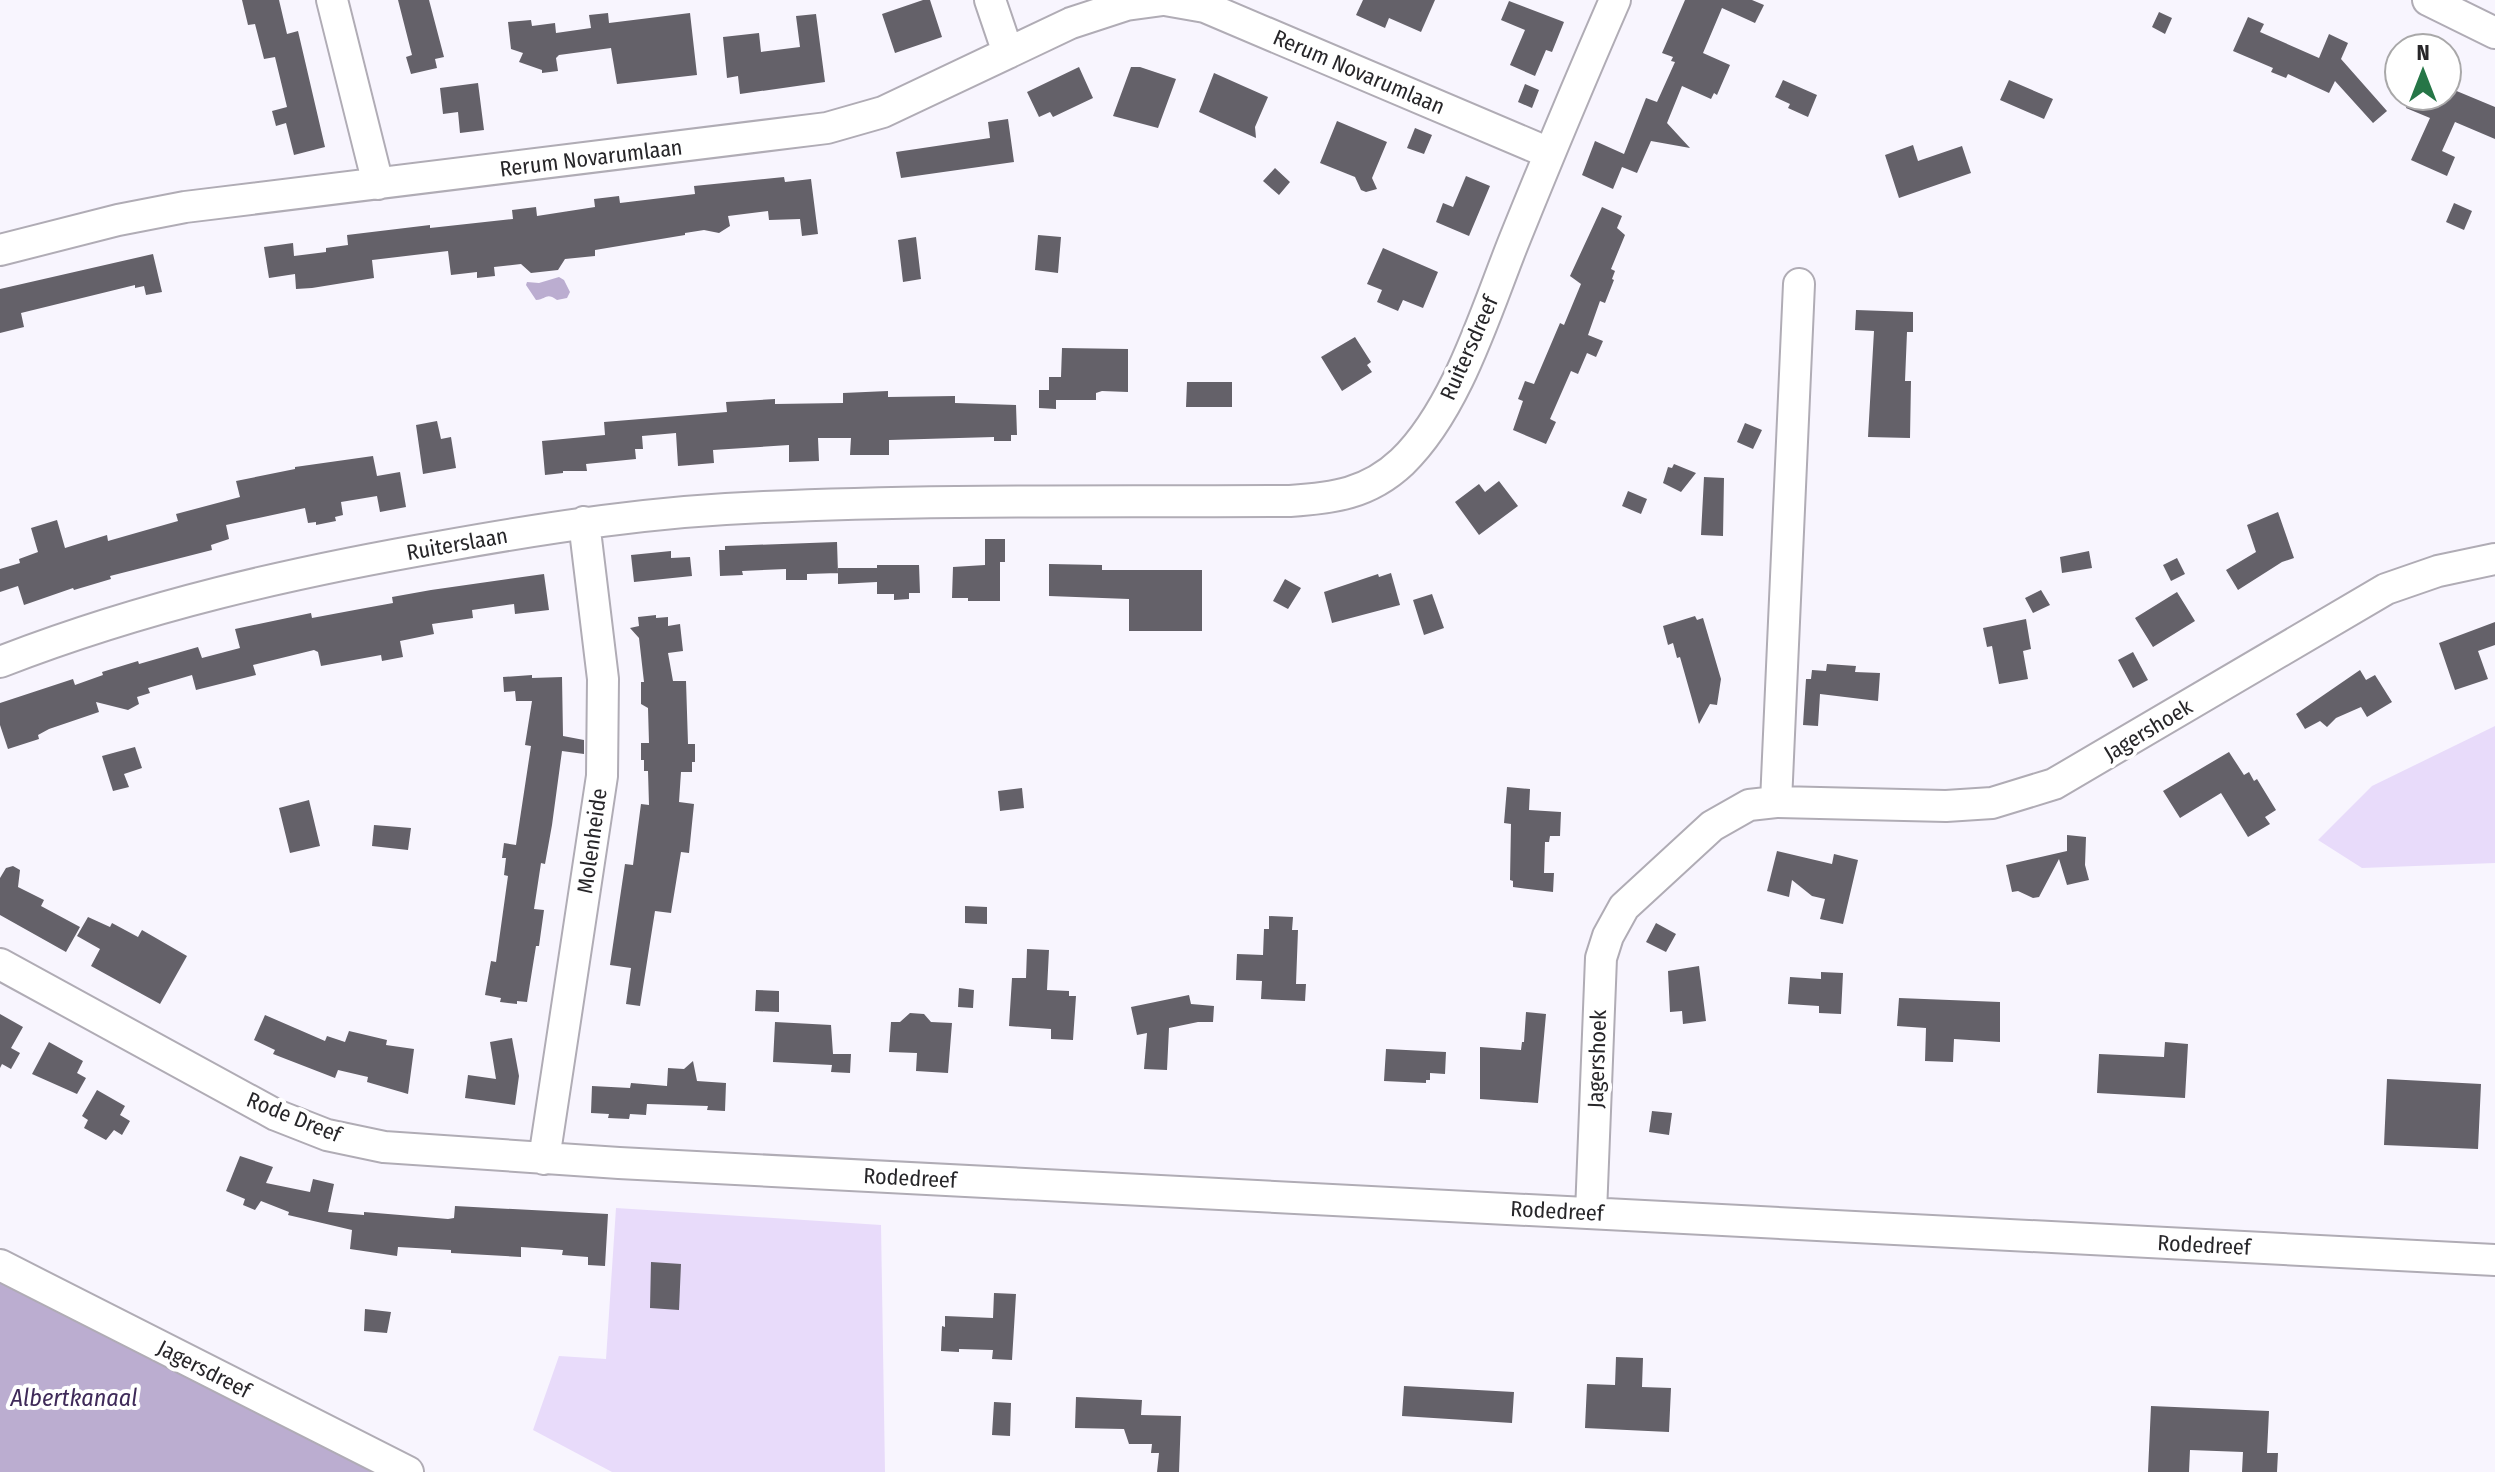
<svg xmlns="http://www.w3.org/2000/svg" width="2495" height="1472" font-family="'Fira Sans Condensed',sans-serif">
<rect width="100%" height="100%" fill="#f8f5fe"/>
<path fill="#e8dbfa" d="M2495,726V863L2362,868L2318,840L2372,786Z
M616,1208L881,1225L885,1472H612L533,1430L559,1356L606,1359Z"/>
<path fill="#bbadd0" d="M559,277L564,280L570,292L567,298L557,300C546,292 547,299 536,300L526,285L527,282L539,283Z
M0,1278L384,1472H0Z"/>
<path fill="#646169" d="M242,0H279L287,34L298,31L325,147L294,155L286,123L276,126L272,111L287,107L275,57L264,59L255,24L248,25Z
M398,0H429L444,57L435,59L437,68L411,74L406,57L412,55Z
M923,0H930L942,37L895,53L882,14Z
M1363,0H1435L1421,32L1389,18L1385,28L1356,15Z
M1685,0H1752L1764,5L1755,23L1722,8L1703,53L1730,65L1717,95L1714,93L1711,99L1682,86L1667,123L1690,148L1651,141L1637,173L1622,167L1613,189L1582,175L1595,141L1624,154L1646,98L1657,102L1675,62L1671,61L1673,57L1662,53Z
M1509,1L1564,22L1552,52L1546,50L1535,76L1510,65L1525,30L1501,20Z
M2159,12L2172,18L2165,34L2152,27Z
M608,13L609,23L690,13L697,75L617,84L611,48L559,55L556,58L558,71L542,73V70L519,62L523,53L511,49L508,22L531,20L532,26L555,23L556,33L591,28L589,15Z
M816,14L825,82L740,94L738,76L727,78L723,37L759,33L761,52L800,47L796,16Z
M2248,17L2264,24L2260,32L2319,58L2329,34L2348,43L2341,59L2387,111L2373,123L2335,81L2329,93L2288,74L2286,78L2271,72L2273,68L2233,51Z
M1079,67L1093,98L1053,117L1050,112L1039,117L1027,92Z
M1131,67H1140L1176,79L1158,128L1113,116Z
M1214,73L1268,97L1255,127L1256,138L1199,112Z
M1783,80L1817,95L1808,117L1788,108L1790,104L1775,97Z
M2009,80L2053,99L2044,119L2000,100Z
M478,83L484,130L460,133L458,112L443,114L440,88Z
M1525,84L1539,90L1532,108L1518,102Z
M2447,87L2495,107V139L2455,122L2442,151L2455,157L2447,176L2411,160L2430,118L2406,108L2411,96H2447Z
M1008,119L1014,162L901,178L896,152L990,138L988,122Z
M1337,121L1387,142L1372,178L1377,189L1366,192L1361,190L1355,177L1320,163Z
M1415,128L1432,135L1424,154L1407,148Z
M1913,145L1918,161L1962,146L1971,173L1899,198L1885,155Z
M1275,168L1290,182L1279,195L1263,181Z
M1466,176L1490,186L1469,236L1436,222L1443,203L1453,207Z
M784,177L785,182L811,179L818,234L802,236L800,219L769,220L768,211L728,216L730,226L719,233L704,230L685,233V235L595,250V256L565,259L558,270L531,273L521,264L494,267L495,276L477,278V272L451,275L448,251L372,260L374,278L312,288L296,289L295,274L269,278L264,247L293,243L294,256L326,252V248L348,245L347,235L430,225V228L513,219L512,210L536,207L537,216L595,207L594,199L619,196L620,203L695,194L694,186Z
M2454,203L2472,211L2464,230L2446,222Z
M1602,207L1622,216L1617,228L1625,235L1611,269L1615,271L1612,279L1614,280L1605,303L1600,301L1588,335L1603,341L1596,357L1587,353L1578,374L1571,371L1550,419L1556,422L1546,444L1513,430L1523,401L1518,399L1525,381L1534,384L1560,323L1564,325L1581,284L1570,276Z
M1038,235L1061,237L1058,273L1035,270Z
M916,237L921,279L903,282L898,240Z
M1383,248L1438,272L1423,308L1403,300L1398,311L1377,302L1382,290L1367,284Z
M153,254L162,292L146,295L144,286L135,288V285L21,313L24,327L0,333V289Z
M1856,310L1913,312V332H1907L1905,381H1911L1910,438L1868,437L1874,331L1855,330Z
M1355,337L1371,362L1367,365L1372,372L1342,391L1321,357Z
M1062,348L1128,349V392L1102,391L1096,393V400H1056V409L1039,408V390H1049V377H1061Z
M1187,382H1232V407H1186Z
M888,391V397L955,396V403L1016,405L1017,435H1011V441H994V437L889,440V455H850L851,438H818L819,461L789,462V445L713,450L714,463L678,466L676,433L642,436L643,449H635L636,459L586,464L587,471H563V473L545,475L542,441L605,435L604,422L727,412L726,402L775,399V404L843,403V393Z
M437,421L441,439L451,437L456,468L423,474L416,425Z
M1745,423L1762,430L1753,449L1737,442Z
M373,456L377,476L400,472L406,507L380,512L377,496L341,502L343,515L335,517L336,521L316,525V522L308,523L305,508L226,525L229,539L211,545L212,550L110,576L111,579L74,590L73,588L24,605L18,586L0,592V569L20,563L19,559L38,552L31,528L57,520L65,548L107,535L108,541L178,521L176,514L240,497L236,481L295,469V467Z
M1674,464L1696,473L1681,492L1663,483L1668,467L1672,468Z
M1704,477L1724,478L1723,536L1701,535Z
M1499,481L1518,506L1479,535L1455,502L1479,484L1485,492Z
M1628,491L1647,499L1641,514L1622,506Z
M2278,512L2294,558L2282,562L2238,590L2226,570L2256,552L2247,525Z
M985,539H1005V562H1000V601H968V598H952L953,567L985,565Z
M837,542L838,573L807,574V580H786V569L742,571L743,575L720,576L719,550H725V546Z
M671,551V558L690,557L692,576L634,582L631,555Z
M2089,551L2092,568L2062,573L2060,557Z
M2177,558L2185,574L2171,581L2163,565Z
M1049,564L1102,565V570H1202V631H1129V599L1049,596Z
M877,565H919L920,593H909V599L894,600V594H877V582L838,584V568H877Z
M1391,573L1400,605L1332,623L1324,592L1378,574L1379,577Z
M544,574L549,610L515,614L514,604L472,610L473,618L432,624L434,634L400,641L403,657L382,661L381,655L321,666L318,652L314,650L253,665L256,675L196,690L192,675L148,688L150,693L137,697L139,704L128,710L96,702L99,712L49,729L38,735L39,739L8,749L0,725V703L73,679L75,685L103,675L102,672L138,661L139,664L198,647L202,658L240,648L235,629L311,613L312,618L360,609L393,603L392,597L431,590Z
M1285,579L1301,588L1288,609L1273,601Z
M2041,590L2050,605L2033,613L2025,598Z
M2177,592L2195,621L2153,647L2135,618Z
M1432,594L1444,628L1424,635L1413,600Z
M656,615V618L668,617V626L680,624L683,651L668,653L673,681H686L688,744H695V762H692V772H681L679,802L694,804L689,853L681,852L671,913L655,911L640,1006L626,1004L631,968L610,965L625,864L633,865L641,804L649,805L648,771H644V760H641V743H649L648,708L641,704V682H644L639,638L630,628L639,626L638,617Z
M1695,616L1697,620L1703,618L1721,679L1717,705L1710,704L1699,724L1680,657L1677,658L1673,643L1668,645L1663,626Z
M2026,619L2031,649L2023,651L2028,679L1999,684L1992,646L1987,647L1983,628Z
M2495,622V645L2478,651L2488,679L2455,690L2439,643Z
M2133,652L2148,680L2133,688L2118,660Z
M1827,664L1856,666L1855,672L1880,673L1878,701L1820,694L1818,726L1803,725L1806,679H1811L1812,670L1826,671Z
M2360,670L2366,680L2375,675L2392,702L2367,717L2361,707L2336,718L2327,727L2320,721L2305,729L2296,714Z
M532,675V678L562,677L563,736L584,740V754L562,751L552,825L545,864L541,863L534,909L544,910L539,946H536L527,1002L517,1001V1004L500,1002L501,998L485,995L491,961L496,962L508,876L504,875L506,858H502L504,843L516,845L531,746L525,745L532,701H516L515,691L504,692L503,677Z
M135,747L142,768L124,774L129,787L113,791L102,756Z
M2229,752L2244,775L2249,772L2254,781L2257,779L2276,810L2265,817L2270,824L2248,837L2221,793L2180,818L2163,791Z
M1507,787L1530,789L1529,810L1561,812L1560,836H1550L1549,842H1545L1544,873H1554L1553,892L1513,887V881L1510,880L1511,824L1504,823Z
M1022,788L1024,808L1000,811L998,791Z
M309,800L320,846L290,853L279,808Z
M374,825L411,828L408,850L372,846Z
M2067,835L2086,837L2085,865L2089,880L2067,885L2059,859L2039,897L2033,898L2018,891L2012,892L2006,865L2067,851Z
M1777,851L1832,864L1834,854L1858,860L1843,924L1820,919L1825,899L1812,896L1792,880L1789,897L1767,891Z
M13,866L20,870L18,887L44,900L41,906L80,927L66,952L0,915V878L6,868Z
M965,906L987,907V924L965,923Z
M1269,916L1293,917L1292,930H1298L1296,984H1306L1305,1001L1261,999L1262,981L1236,980L1237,954L1263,955L1264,929H1269Z
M88,917L110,927L112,923L138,937L142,930L187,956L160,1004L91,966L100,949L77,936Z
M1656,923L1676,934L1666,952L1646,942Z
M1027,949L1049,950L1047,990L1069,991V996H1076L1073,1040L1051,1039V1029L1009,1026L1012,978H1026Z
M1699,966L1706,1021L1683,1024L1682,1011L1670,1012L1668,971Z
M1821,972L1843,973L1841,1014L1819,1013V1006L1788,1004L1790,977L1821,979Z
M959,988L974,990L973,1008L958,1007Z
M756,990L779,991V1012L755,1011Z
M1189,995L1191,1004L1214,1006L1213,1022H1198L1169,1028L1167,1070L1144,1069L1147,1033L1137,1035L1131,1007Z
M1899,998L2000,1002V1042L1954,1039L1953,1062L1925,1061L1926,1028L1897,1026Z
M1526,1012L1546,1014L1538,1103L1480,1099V1047L1521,1050L1522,1042H1524Z
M910,1013L924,1014L931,1022L952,1023L948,1073L916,1071L917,1053L889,1052L891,1022H900Z
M0,1014L23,1027L11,1048L20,1053L11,1069L2,1064L0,1068Z
M265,1015L325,1041L327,1036L345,1042L349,1031L387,1040L386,1045L414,1049L408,1094L367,1082L368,1077L338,1070L335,1078L273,1054L275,1050L254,1040Z
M775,1022L831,1025L833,1054H851L850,1073L831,1072L832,1065L773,1062Z
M512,1038L519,1076L515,1105L465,1098L468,1075L496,1079L490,1042Z
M49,1042L83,1061L77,1073L86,1078L77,1094L32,1074Z
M2165,1042L2188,1044L2185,1098L2097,1093L2099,1054L2164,1057Z
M1386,1049L1446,1052L1445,1074L1430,1073V1080H1426V1083L1384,1081Z
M693,1061L697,1081L726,1083L725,1111L707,1110L708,1106L647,1104L646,1115L630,1114L629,1119L608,1118L609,1114L591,1113L592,1086L630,1088L631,1083L667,1086L668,1068L684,1069Z
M2387,1079L2481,1084L2478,1149L2384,1145Z
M97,1090L125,1106L120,1115L130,1121L122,1135L114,1130L106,1140L84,1128L88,1120L82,1116Z
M1652,1111L1672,1113L1669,1135L1649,1132Z
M240,1156L273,1167L266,1183L310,1192L313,1179L334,1184L328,1212L364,1215V1212L448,1219L454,1218L455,1206L608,1214L605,1266L588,1265V1257L562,1255L563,1250L521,1247V1257L451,1253V1250L398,1247L397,1256L350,1249L352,1230L288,1215L289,1212L261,1201L255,1210L243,1205L245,1199L226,1191Z
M651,1262L681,1264L679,1310L650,1308Z
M994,1293L1016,1294L1012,1360L992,1359L993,1350L959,1349V1352L941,1351L942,1326L945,1327V1316L993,1318Z
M365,1309L391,1312L387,1333L364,1331Z
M1616,1357L1643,1358L1642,1387L1671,1388L1669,1432L1585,1428L1587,1384L1615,1385Z
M1404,1386L1514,1392L1512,1423L1402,1416Z
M1076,1397L1142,1400L1141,1415L1181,1416L1179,1472H1157L1159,1453H1151L1152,1444H1129L1124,1429L1075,1428Z
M994,1402L1011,1403L1010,1436L992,1435Z
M2151,1406L2269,1411L2267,1453H2278L2277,1472H2242L2243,1452L2190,1450L2189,1472H2148Z"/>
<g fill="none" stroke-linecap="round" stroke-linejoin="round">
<defs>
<path id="minor" d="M332,0L378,184
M990,0L1008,53
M1165,0L1205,7L1549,153
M2428,0L2495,33
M0,250L118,220L185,207L827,128L883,112L1071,23L1126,5L1163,0
M0,662C144,606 293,572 444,546C550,527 656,511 764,507C939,499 1115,502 1290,501C1333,498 1368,494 1402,462C1458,408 1487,307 1516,236C1548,157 1581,78 1615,0
M1776,802L1799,284
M0,964L276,1115L327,1135L384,1147L619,1163L2495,1260
M544,1159L602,776L603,679L584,522
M1591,1213L1601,958L1608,936L1624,907L1712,826L1749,805L1776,802L1946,806L1992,803L2054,784L2386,589L2438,571L2495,559
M0,1265L408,1472"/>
</defs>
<use href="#minor" stroke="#b0acb5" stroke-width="34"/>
<use href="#minor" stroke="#fff" stroke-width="30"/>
</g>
<g text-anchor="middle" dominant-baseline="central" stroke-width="8" stroke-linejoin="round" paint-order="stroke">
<g font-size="22" fill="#272629" stroke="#fff">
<text transform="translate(1359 72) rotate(23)">Rerum Novarumlaan</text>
<text transform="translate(591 158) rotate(-7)">Rerum Novarumlaan</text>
<text transform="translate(1469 348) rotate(-66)">Ruitersdreef</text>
<text transform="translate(457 544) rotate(-10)">Ruiterslaan</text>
<text transform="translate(2148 730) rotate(-31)">Jagershoek</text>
<text transform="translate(592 841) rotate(-82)">Molenheide</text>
<text transform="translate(1597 1059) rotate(-88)">Jagershoek</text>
<text transform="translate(294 1117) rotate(22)">Rode Dreef</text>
<text transform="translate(910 1178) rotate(3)">Rodedreef</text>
<text transform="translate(1557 1211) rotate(3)">Rodedreef</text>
<text transform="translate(2204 1245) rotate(3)">Rodedreef</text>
<text transform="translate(204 1369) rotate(27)">Jagersdreef</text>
</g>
<g font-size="24" font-style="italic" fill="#3f2a59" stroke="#fff">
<text x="74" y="1398">Albertkanaal</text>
</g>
</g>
<g transform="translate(2423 72)"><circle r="38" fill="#ffffff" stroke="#a9a8a9" stroke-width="2"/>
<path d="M0-6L14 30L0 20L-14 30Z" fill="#267647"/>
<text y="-12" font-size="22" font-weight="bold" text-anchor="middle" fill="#272629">N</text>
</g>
</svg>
